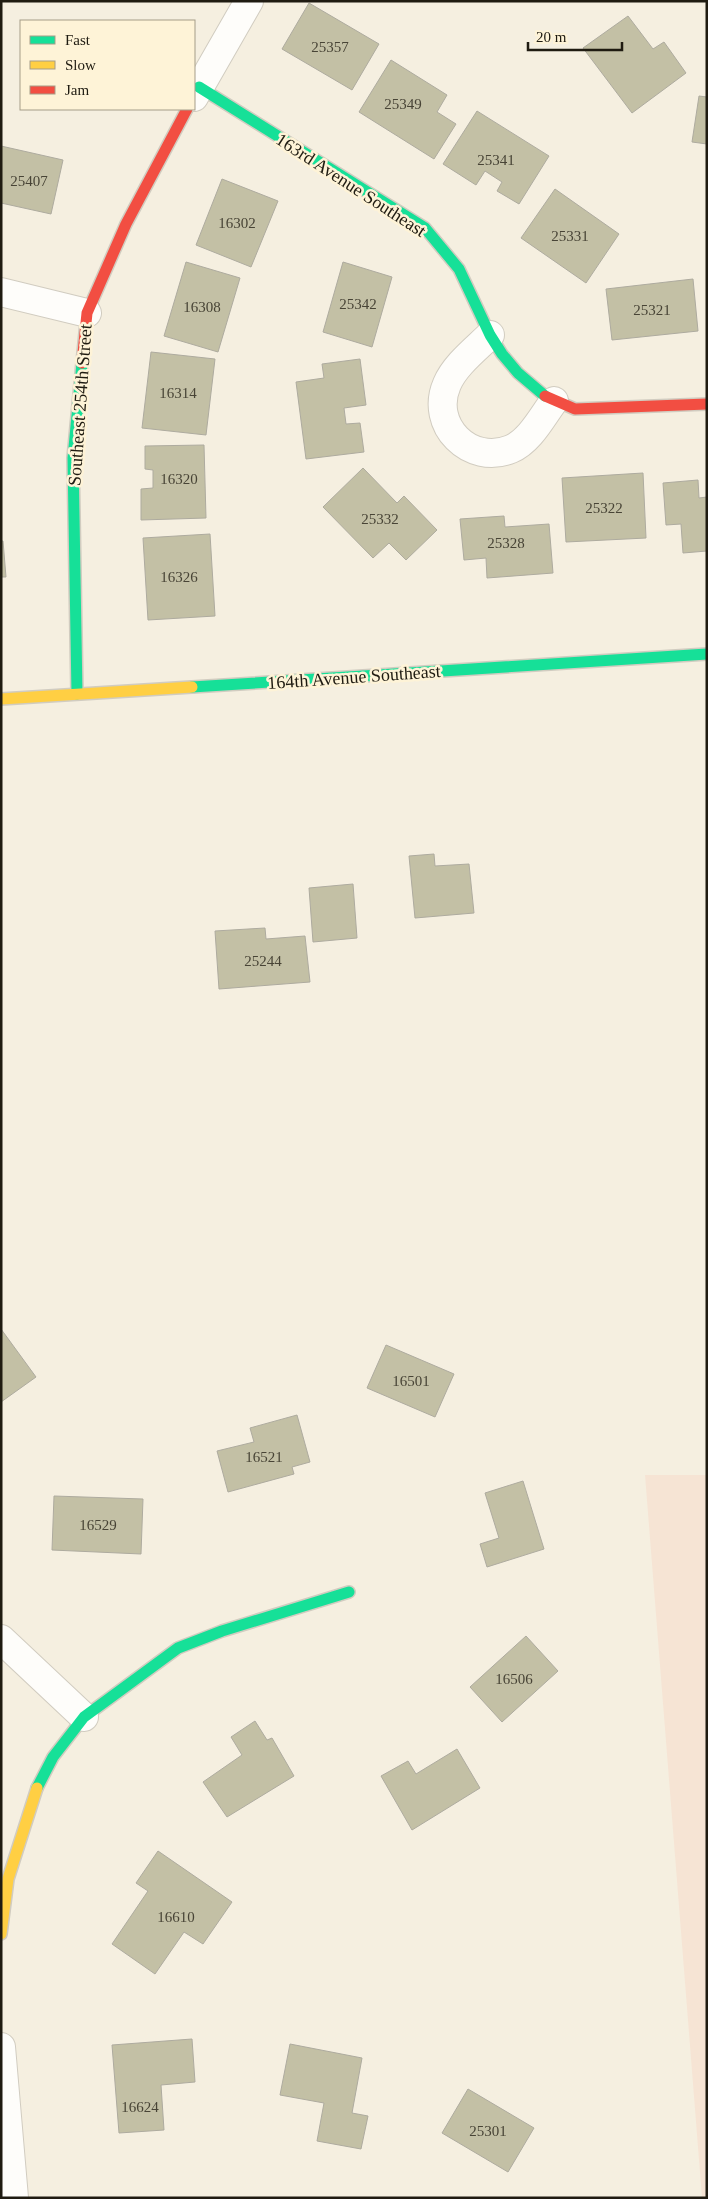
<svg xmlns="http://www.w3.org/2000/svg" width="708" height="2199" font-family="Georgia,serif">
<rect width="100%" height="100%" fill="#f5efe0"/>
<path fill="#f6e4d4" d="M645,1475H707V2198H702Z"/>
<path fill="#c3c0a5" stroke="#aeab9f" d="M309,3L379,44L352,90L282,49Z
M628,16L653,49L664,42L686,73L632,113L583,48Z
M391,60L447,95L437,112L456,124L434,159L359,112Z
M699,96L707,97V144L692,142Z
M477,111L549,156L519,204L497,191L502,182L485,171L476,185L443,164Z
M1,146L63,160L51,214L1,203Z
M222,179L278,201L251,267L196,245Z
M555,189L619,234L586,283L521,238Z
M186,262L240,278L218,352L164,336Z
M343,262L392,277L372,347L323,332Z
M693,279L698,331L612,340L606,289Z
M151,352L215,359L206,435L142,428Z
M360,359L366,405L344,408L346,424L360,423L364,452L306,459L296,382L324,378L322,364Z
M204,445L206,518L141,520V489L153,488V470L145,469V446Z
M363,468L397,503L404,496L437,530L406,560L389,543L373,558L323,507Z
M643,473L646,538L566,542L562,478Z
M698,480L699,498L707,497V551L683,553L681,524L666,525L663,483Z
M504,516L505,527L549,524L553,573L487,578L486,558L464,560L460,519Z
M210,534L215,616L148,620L143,538Z
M1,541H3L6,577H1Z
M434,854L435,866L469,864L474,913L415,918L409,856Z
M353,884L357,938L313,942L309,888Z
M265,928L266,939L305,936L310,982L219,989L215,931Z
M1,1329L36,1377L1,1402Z
M386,1345L454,1374L435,1417L367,1388Z
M297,1415L310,1462L292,1467L294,1474L228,1492L217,1451L254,1442L250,1428Z
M523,1481L544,1549L487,1567L480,1544L499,1538L485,1493Z
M54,1496L143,1499L141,1554L52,1550Z
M526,1636L558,1671L502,1722L470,1687Z
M255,1721L267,1740L272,1738L294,1776L227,1817L203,1782L242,1755L231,1737Z
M457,1749L480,1788L412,1830L381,1776L408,1761L416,1774Z
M158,1851L232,1902L203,1944L184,1932L155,1974L112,1944L148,1891L136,1883Z
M192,2039L195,2082L161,2085L164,2130L119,2133L112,2045Z
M290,2044L362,2058L352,2113L368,2116L361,2149L317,2141L324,2103L280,2095Z
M468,2089L534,2128L508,2172L442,2133Z"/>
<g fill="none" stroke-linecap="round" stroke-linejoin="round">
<defs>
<path id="street" d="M194,97L249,1
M1,292L87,313
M490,335C476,349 455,365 447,384C429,425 470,466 511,449C530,441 542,417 554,401
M1,1639L84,1717
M1,2047L14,2198"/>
<path id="fast" d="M199,87L425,228L459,269L490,335L502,354L518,373L545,396
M192,687L707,654
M77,694L73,458L82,363
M37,1788L53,1757L84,1717L178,1648L222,1631L349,1592"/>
<path id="slow" d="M1,699L192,687
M1,1934L8,1879L37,1788"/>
<path id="jam" d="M82,363L87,313L126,224L187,109
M545,396L575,409L707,404"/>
</defs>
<use href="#street" stroke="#d1ccc0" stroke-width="30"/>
<use href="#fast" stroke="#d1ccc0" stroke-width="14"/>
<use href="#slow" stroke="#d1ccc0" stroke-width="14"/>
<use href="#jam" stroke="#d1ccc0" stroke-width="14"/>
<use href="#street" stroke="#fefdfa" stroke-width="28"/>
<use href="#fast" stroke="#16e098" stroke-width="11"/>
<use href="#slow" stroke="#ffcf43" stroke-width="11"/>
<use href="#jam" stroke="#f24e42" stroke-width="11"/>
</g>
<g text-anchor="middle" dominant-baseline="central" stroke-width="5" stroke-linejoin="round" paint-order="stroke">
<g font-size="15" fill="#484436">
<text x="330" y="47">25357</text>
<text x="403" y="104">25349</text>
<text x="496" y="160">25341</text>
<text x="29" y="181">25407</text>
<text x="237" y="223">16302</text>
<text x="570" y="236">25331</text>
<text x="358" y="304">25342</text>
<text x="202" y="307">16308</text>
<text x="652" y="310">25321</text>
<text x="178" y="393">16314</text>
<text x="179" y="479">16320</text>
<text x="604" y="508">25322</text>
<text x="380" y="519">25332</text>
<text x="506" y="543">25328</text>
<text x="179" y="577">16326</text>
<text x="263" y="961">25244</text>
<text x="411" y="1381">16501</text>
<text x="264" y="1457">16521</text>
<text x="98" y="1525">16529</text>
<text x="514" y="1679">16506</text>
<text x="176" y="1917">16610</text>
<text x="140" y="2107">16624</text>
<text x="488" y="2131">25301</text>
</g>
<g font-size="18" fill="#1f1b11" stroke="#fef3d7">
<text transform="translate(351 185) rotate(33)">163rd Avenue Southeast</text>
<text transform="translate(80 405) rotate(-86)">Southeast 254th Street</text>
<text transform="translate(354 677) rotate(-4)">164th Avenue Southeast</text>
</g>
</g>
<rect width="708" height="2199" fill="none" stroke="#1f1b11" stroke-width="5"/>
<rect x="20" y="20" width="175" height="90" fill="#fef3d7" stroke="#a59d88"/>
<rect x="30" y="36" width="25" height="8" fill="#16e098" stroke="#a59d88"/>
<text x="65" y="45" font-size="15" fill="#1f1b11">Fast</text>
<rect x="30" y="61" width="25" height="8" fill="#ffcf43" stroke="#a59d88"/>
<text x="65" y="70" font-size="15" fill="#1f1b11">Slow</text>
<rect x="30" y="86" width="25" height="8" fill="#f24e42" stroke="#a59d88"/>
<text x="65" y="95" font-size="15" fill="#1f1b11">Jam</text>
<path d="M528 42v8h94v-8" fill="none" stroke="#1f1b11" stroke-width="2.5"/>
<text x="536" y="42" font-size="15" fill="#1f1b11" stroke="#fef3d7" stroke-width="4" paint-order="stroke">20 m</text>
</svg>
